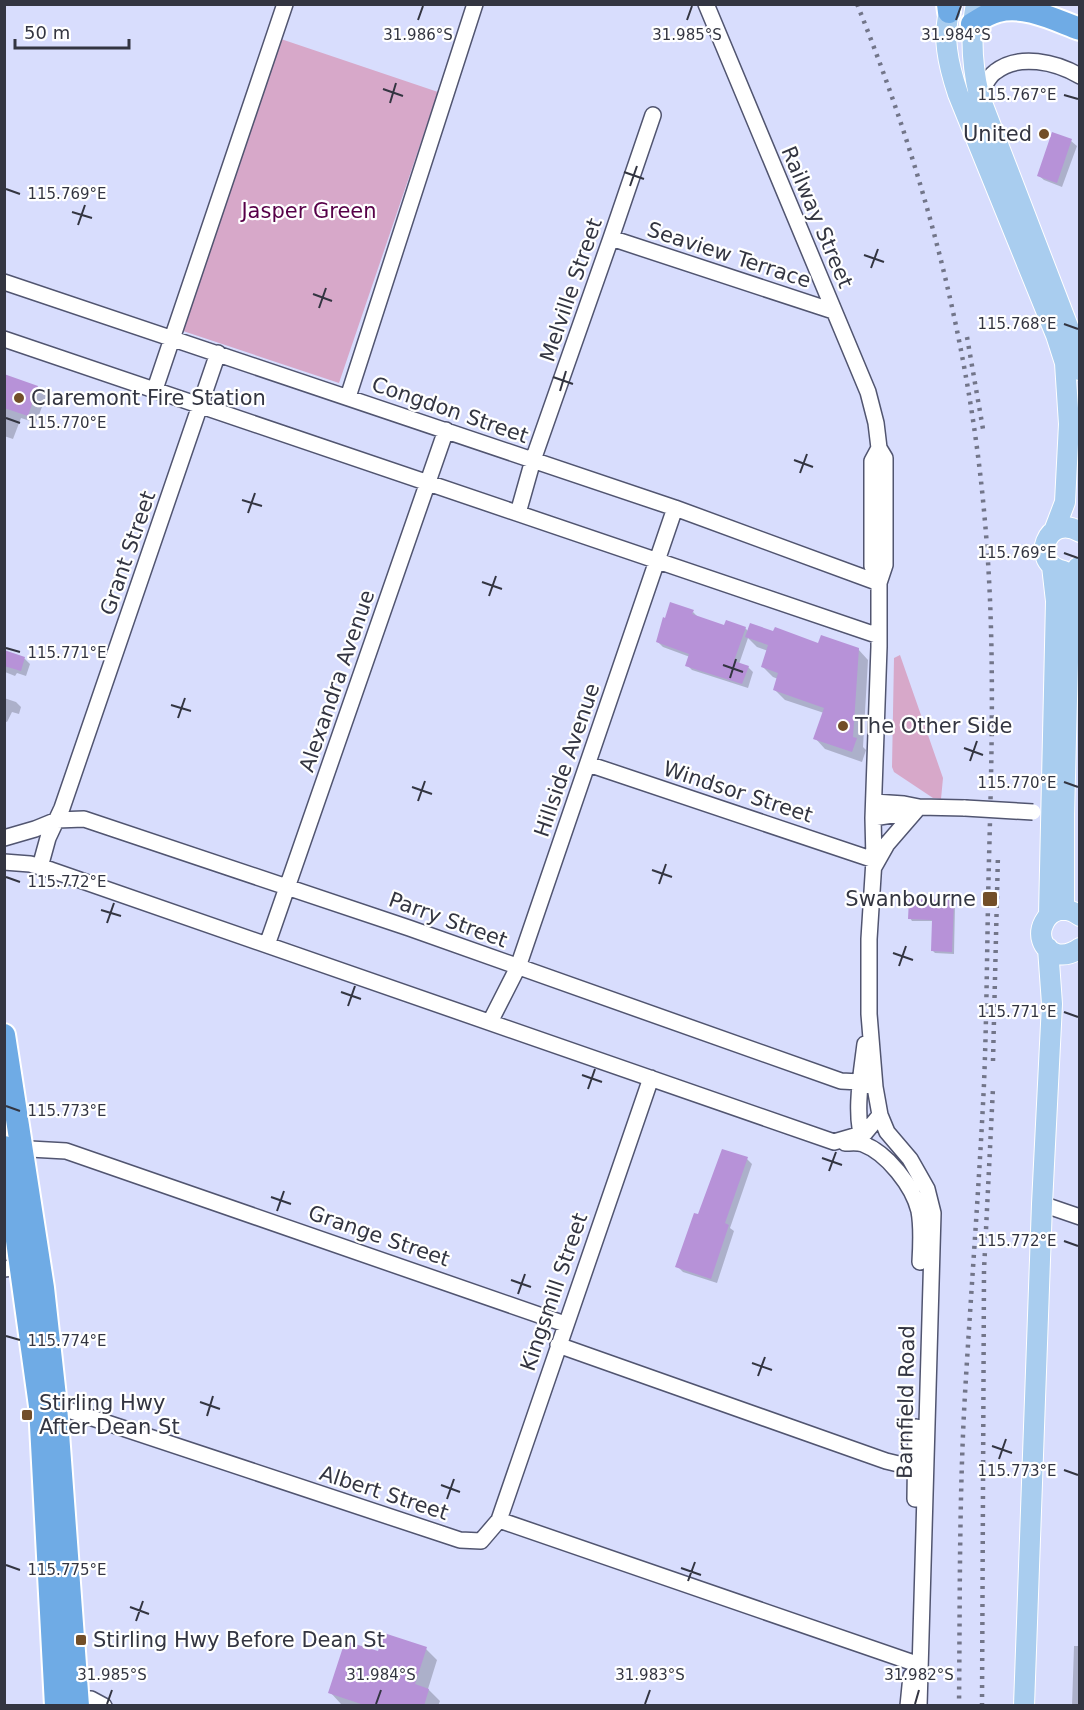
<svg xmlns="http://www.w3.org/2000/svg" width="1084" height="1710" font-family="'DejaVu Sans',sans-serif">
<rect width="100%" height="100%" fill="#d8ddfd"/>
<path fill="#d7a8c9" d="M278,38L438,92L339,383L180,330Z
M900,655L943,778L941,799L933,798L894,772L892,767L894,658Z"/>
<path fill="#0003" d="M1071,141L1077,146L1062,187L1044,180L1038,175Z
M4,376L37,388L46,396L36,423L21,418L13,439L4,436Z
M693,612L698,617L725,627L745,628L749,632L819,645L858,649L868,660L863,747L866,750L862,762L825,749L815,738L824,713L785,700L774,689L778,679L773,677L762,666L768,651L757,647L748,638L739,664L748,667L753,672L748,688L692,670L687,665L690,657L663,647L658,642Z
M4,651L25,659L30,664L26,676L17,673L15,676L5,672L4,674Z
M4,698L16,702L21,707L19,714L12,712L7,722L4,721Z
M953,902L955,904L954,954L935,953L933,951L934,921H912L910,918Z
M747,1159L752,1164L730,1228L734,1231L717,1283L683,1272L677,1266L699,1216Z
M1074,1646H1080V1706H1072Z
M426,1649L437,1660L428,1689L440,1701L438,1706H347L341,1704L330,1692L379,1653Z"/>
<path fill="#b792d8" d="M1052,132L1072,139L1057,183L1037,176Z
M4,374L38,386L28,416L4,408Z
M670,602L694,610L692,614L724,625L726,620L746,627L734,661L749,666L742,684L685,666L689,654L656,642L663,617L665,618Z
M750,623L773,631L775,627L818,643L821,635L859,648L853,737L857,738L852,752L813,739L824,708L773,690L778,673L761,667L768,645L745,637Z
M4,650L25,657L21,671L4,666Z
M909,899L954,900L952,952L931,951L932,920L908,919Z
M722,1149L748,1157L725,1223L729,1225L711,1279L675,1267L694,1213L698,1214Z
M384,1633L427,1647L415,1684L429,1689L424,1706H367L328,1693L345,1641L378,1651Z"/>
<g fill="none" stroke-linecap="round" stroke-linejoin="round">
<defs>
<path id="minor" d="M706,4L868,392L876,423L879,448L885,458V565L879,583V647L873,818L874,860L869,939V1014L875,1087L880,1115L887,1132L910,1159L927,1189L933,1213L919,1706
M979,95C984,87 988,77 995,72C1019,53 1056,62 1080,76
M611,238L833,311
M4,282L675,508L879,583
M4,339L879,636
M155,389L285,4
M348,397L475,4
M879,448L872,461V566L879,583
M518,513L533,460L611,238L653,115
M588,764L874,860
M874,802L904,804L919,807L965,808
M873,818L905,813L914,810
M4,838L35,829L57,820L84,819L409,928L841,1081L860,1082L875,1087
M4,862L30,864L51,870L834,1142L865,1133L880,1115
M40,867L48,838L62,808L218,353
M874,867L887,844L919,807
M267,945L446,430
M490,1022L518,967L675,508
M864,1142C853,1118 862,1069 865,1044
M845,1143C850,1143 858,1142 863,1144C887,1153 913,1186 919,1211C922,1227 921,1245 920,1262
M13,1151L30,1149L66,1151L565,1324
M1042,1204L1080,1217
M4,1269L20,1267
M558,1345L886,1461L915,1468
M49,1407L56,1406L460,1540L481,1541L499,1520L911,1662
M915,1499L916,1427
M499,1520L651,1078
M70,1699H91L104,1706
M908,1706L911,1676"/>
<path id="major" d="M952,4C940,33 949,67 958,94L1056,335L1065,363L1069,424L1065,502L1054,531
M976,4C970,35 972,65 979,95L1074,342L1080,370
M1064,571C1028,564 1047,512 1080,532
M1064,910V814L1070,586L1078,567
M1049,915L1056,601L1052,566
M1080,916C1048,892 1024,944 1057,954C1066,956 1073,953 1080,948
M1024,1706L1042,1204L1052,1004L1048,948"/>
<path id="highway" d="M948,4L949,12
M972,24C980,19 989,13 998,11C1025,4 1055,20 1080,29
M4,1035L43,1288L56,1406L78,1706
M4,1147L40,1406L56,1706"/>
</defs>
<use href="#minor" stroke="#515570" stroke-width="18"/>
<use href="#major" stroke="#fff" stroke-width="22"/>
<use href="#highway" stroke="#fff" stroke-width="26"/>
<use href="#minor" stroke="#fff" stroke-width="15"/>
<use href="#major" stroke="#a9cdef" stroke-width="20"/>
<use href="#highway" stroke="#6fabe5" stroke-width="22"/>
<path stroke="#727589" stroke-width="4.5" stroke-dasharray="3 6" stroke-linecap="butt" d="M857,4C924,170 970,344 985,522C995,635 992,747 989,859C987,934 987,1009 984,1084C979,1188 971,1291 965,1394C959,1498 960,1602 959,1706
M967,337L983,429
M993,1061L998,854
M982,1706L984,1270L993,1088"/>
<defs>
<path id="minor-bridge" d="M965,808L1033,812"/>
</defs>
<use href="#minor-bridge" stroke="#515570" stroke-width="18" stroke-linecap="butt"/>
<use href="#minor-bridge" stroke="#fff" stroke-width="15"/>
</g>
<path fill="none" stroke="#333541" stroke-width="2" d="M418,20L423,6M687,20L692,6M956,20L961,6M383,89L403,96M1064,95L1078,99M390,103L396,83M624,172L644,179M630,186L637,166M6,189L20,194M72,212L92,218M78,225L85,205M864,255L884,262M871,268L878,249M313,294L332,301M319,308L326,288M1064,324L1078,329M553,377L573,384M560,391L566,371M6,418L20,423M794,460L813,467M800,473L807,454M242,500L262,506M248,513L255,493M1064,553L1078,558M482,582L502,589M489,596L496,576M6,648L20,652M723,665L743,672M730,678L736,659M171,705L191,711M178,718L185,698M964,748L983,755M970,761L977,741M1064,782L1078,787M412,787L432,794M418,801L425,781M652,870L672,877M6,877L20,882M659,884L666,864M101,910L121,916M107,923L114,903M893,953L913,960M899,966L906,946M341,992L361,999M348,1006L355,986M1064,1012L1078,1017M582,1075L602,1082M588,1089L595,1069M6,1106L20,1111M822,1158L842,1165M829,1171L836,1152M271,1197L291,1204M277,1211L284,1191M1064,1241L1078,1246M511,1280L531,1287M518,1294L525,1274M6,1336L20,1340M752,1363L772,1370M758,1376L765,1357M200,1402L220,1409M207,1416L213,1396M992,1446L1012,1453M999,1459L1006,1439M1064,1470L1078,1475M441,1485L460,1492M447,1499L454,1479M6,1565L20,1570M681,1568L701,1575M688,1581L695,1562M130,1607L149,1614M136,1621L143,1601M107,1704L112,1690M376,1704L381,1690M645,1704L650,1690M915,1704L919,1690"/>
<g fill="#724e28" stroke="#fff" stroke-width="2">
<circle cx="1044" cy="134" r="6"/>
<circle cx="19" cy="398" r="6"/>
<circle cx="843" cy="726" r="6"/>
<rect x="982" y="891" width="16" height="16" rx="3"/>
<rect x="21" y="1409" width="12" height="12" rx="3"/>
<rect x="75" y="1634" width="12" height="12" rx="3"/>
</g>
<g text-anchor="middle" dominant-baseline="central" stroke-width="4.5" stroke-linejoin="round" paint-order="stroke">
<g font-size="21" fill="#333541" stroke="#fff" text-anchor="start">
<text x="1032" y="134" text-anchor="end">United</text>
<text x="31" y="398">Claremont Fire Station</text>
<text x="855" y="726">The Other Side</text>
<text x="976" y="899" text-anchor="end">Swanbourne</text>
<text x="39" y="1403">Stirling Hwy<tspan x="39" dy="24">After Dean St</tspan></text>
<text x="93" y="1640">Stirling Hwy Before Dean St</text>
</g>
<g font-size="21" fill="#570048" stroke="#fff">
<text x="309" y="211">Jasper Green</text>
</g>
<g font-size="21" fill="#333541" stroke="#fff">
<text transform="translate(817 217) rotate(67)">Railway Street</text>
<text transform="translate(729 255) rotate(18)">Seaview Terrace</text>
<text transform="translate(571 290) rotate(-71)">Melville Street</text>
<text transform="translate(450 410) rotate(19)">Congdon Street</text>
<text transform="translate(128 553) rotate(-71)">Grant Street</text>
<text transform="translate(337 681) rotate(-71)">Alexandra Avenue</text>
<text transform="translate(567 760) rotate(-71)">Hillside Avenue</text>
<text transform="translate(738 792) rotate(18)">Windsor Street</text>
<text transform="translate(448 920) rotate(20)">Parry Street</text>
<text transform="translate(379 1236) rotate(19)">Grange Street</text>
<text transform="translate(554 1292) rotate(-71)">Kingsmill Street</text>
<text transform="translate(906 1402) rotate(-89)">Barnfield Road</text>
<text transform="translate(384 1493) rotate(18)">Albert Street</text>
</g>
</g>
<g font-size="15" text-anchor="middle" fill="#333541" stroke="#fff" stroke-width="4.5" stroke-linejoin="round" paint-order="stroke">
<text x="418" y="40">31.986°S</text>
<text x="687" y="40">31.985°S</text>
<text x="956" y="40">31.984°S</text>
<text x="1017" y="100">115.767°E</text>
<text x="67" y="199">115.769°E</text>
<text x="1017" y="329">115.768°E</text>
<text x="67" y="428">115.770°E</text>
<text x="1017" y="558">115.769°E</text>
<text x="67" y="658">115.771°E</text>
<text x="1017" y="788">115.770°E</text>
<text x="67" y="887">115.772°E</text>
<text x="1017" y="1017">115.771°E</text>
<text x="67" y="1116">115.773°E</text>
<text x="1017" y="1246">115.772°E</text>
<text x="67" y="1346">115.774°E</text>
<text x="1017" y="1476">115.773°E</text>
<text x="67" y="1575">115.775°E</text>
<text x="112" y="1680">31.985°S</text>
<text x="381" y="1680">31.984°S</text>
<text x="650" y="1680">31.983°S</text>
<text x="919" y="1680">31.982°S</text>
</g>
<rect width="1084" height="1710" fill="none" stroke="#333541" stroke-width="12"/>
<path d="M15 39v9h114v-9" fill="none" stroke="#333541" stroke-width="3"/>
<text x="24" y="39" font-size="18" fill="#333541" stroke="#ffffff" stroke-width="4.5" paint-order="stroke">50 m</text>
</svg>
